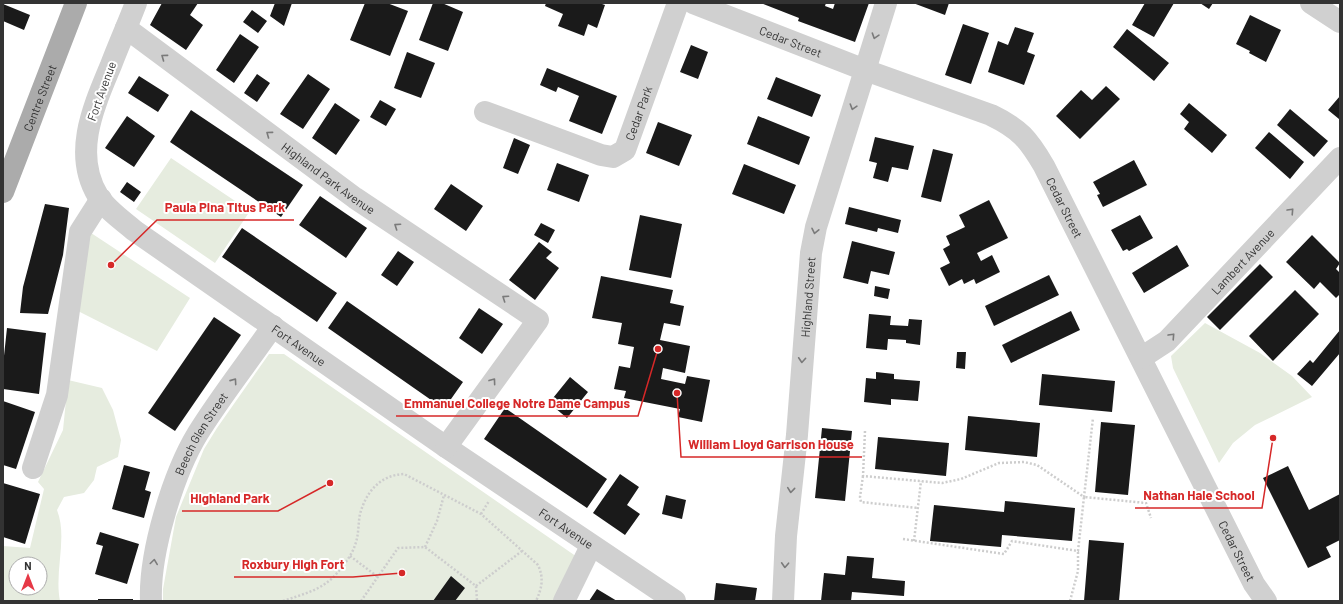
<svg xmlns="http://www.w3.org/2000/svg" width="1343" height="604" font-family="Barlow,sans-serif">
<rect width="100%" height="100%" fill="#fff"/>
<path fill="#e6ecdf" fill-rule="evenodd" d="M171,158L250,211L215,263L136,209Z
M88,231L190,298L157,351L74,309Z
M1205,323L1260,353L1292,376L1312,397L1255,425L1233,443L1219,463L1173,368L1171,356Z
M269,354H284L580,559L558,601H163V589L176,517L204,449L217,428Z
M68,380L102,388L113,410L121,440L118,457L97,467L94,480L84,493L64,497L57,510C68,538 54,571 60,601H3V546L30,548L44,489L38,482L63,430ZM16,564H40V588H16Z"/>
<path fill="#1a1a1a" d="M162,3H198L190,15L203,25L186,50L150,25Z
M275,3H292L284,26L270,16Z
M365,3H387L408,11L390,56L350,40Z
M433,3H442L463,12L448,51L419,40Z
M546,3H599L605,5L597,28L588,24L584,36L558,26L563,14L545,6Z
M761,3H826L825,6L833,9L835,3H869L855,42L798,21L799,18Z
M913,3H949L945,15Z
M1145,3H1174L1154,37L1132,25Z
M1200,3H1213L1209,9Z
M3,4L30,15L24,30L3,21Z
M252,10L267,21L258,33L243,22Z
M1250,15L1281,30L1266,62L1249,53L1250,51L1236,44Z
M963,24L989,33L971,84L945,75Z
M1015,27L1034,33L1027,52L1035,55L1024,85L988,72L998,41L1008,45Z
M1127,29L1169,63L1154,81L1113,47Z
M240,34L259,47L234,83L216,70Z
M691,45L708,52L698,79L680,72Z
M407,52L435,63L421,98L394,88Z
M547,68L617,96L602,134L569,121L579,96L558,87L556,92L540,85Z
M257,74L270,83L257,102L244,93Z
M308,74L330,89L303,129L280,114Z
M139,76L169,95L158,112L128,93Z
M776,77L821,95L812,117L767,99Z
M1106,86L1120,99L1080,139L1056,116L1081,90L1092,100Z
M1340,96V118L1339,119L1328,110Z
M380,100L396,109L386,126L370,117Z
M335,103L360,120L336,155L312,138Z
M1189,103L1227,135L1212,153L1184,129L1189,122L1180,114Z
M1290,109L1328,141L1314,157L1277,125Z
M191,110L303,185L281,217L170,142Z
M127,116L155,136L134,167L105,148Z
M758,116L810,137L799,165L747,144Z
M658,122L692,135L679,166L646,153Z
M1269,132L1304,162L1290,179L1255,148Z
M875,137L914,146L908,170L892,167L888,182L873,178L877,163L869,161Z
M514,138L530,145L518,174L503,168Z
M933,149L953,154L941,202L921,197Z
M1134,160L1147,185L1103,207L1097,195L1100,194L1093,182Z
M557,163L589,175L579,202L547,190Z
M744,164L796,185L784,214L732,194Z
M127,182L141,192L134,202L120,192Z
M451,184L483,206L466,231L434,209Z
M320,196L367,228L346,258L299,225Z
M989,200L1008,238L977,253L981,261L992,255L1000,272L976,284L974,279L964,284L962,279L949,286L940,268L950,263L943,249L950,245L946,236L965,227L959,215Z
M45,204L69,208L63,255L48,314L20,313L23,287Z
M849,207L901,220L898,233L878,228L877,232L845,224Z
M640,215L682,224L671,278L629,270Z
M1140,215L1153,238L1129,251L1127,249L1123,251L1111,230Z
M541,223L555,230L548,243L534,235Z
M242,228L337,293L317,322L222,257Z
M1312,235L1340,263L1336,269L1340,273V294L1336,298L1320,282L1314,289L1286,262Z
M852,241L895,252L889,275L871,271L868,284L843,278Z
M539,242L552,252L546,258L559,268L535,300L509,280Z
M1177,245L1189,266L1144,293L1132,273Z
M398,251L414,262L397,286L381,275Z
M1260,264L1273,277L1220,330L1207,317Z
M1049,275L1059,295L994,326L985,306Z
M601,276L673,290L670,303L684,306L680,326L664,323L660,340L690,346L685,373L663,368L661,379L685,384L687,376L710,380L702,422L678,417L680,409L624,398L626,391L614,389L619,366L630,368L634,347L618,344L622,323L592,318Z
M875,286L890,289L888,299L874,296Z
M1295,290L1319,314L1273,361L1249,336Z
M347,301L463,382L444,409L328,328Z
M479,308L503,324L482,354L459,338Z
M1071,311L1080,330L1011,363L1002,345Z
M869,314L891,316L890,325L908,326L909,319L922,320L920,345L906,343V340L888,339L887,350L866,348Z
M214,317L241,335L175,431L148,413Z
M7,328L46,333L39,394L3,389V365Z
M1340,330V353L1312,386L1297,374L1310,360L1313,363Z
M957,352H966L965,369L956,368Z
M876,372L894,374V379L920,381L918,401L891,399V405L864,402L866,378L876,379Z
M1042,374L1115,381L1112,412L1039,405Z
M570,377L588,392L567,418L549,403Z
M3,401L35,412L16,469L3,465Z
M505,408L607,479L587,508L484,439Z
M968,416L1040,423L1037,457L965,450Z
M1101,422L1135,425L1128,495L1095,492Z
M822,428L852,431L845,501L815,498Z
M878,437L949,443L946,476L875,469Z
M124,465L150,472L145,490L151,492L144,518L112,509Z
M1288,466L1309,510L1340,494V540L1326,547L1331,557L1308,568L1263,478Z
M620,474L639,487L627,505L640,514L625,535L593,513Z
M3,483L40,494L25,544L3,537Z
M666,495L686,500L682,519L662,514Z
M1005,501L1075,508L1072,541L1002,535L1001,547L930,541L934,505L1004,512Z
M100,532L139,544L127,584L95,574L103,546L96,544Z
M1089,540L1124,543L1119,601H1084Z
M847,556L874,558L872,578L905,581L904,596L852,592L851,601H821L824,573L845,575Z
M451,576L465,588L455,601H433Z
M716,583L757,588L755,601H714Z
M597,589L617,601H589Z
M98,599H133V601H98Z"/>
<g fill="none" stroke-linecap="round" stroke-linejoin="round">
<path stroke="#cdcdcd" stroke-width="2.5" stroke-dasharray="2 2" stroke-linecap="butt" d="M865,431L863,476L942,483L961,479L999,463L1024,462L1037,465L1084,497L1093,418
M863,476L860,497L861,502L918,508
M481,514L489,501
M903,539L1004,554L1012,541L1078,551L1084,497L1146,503L1151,518
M914,541L921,481
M425,547L437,521L444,495
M350,556L378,577
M476,586L522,551
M283,601C303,594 323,590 337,573C344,565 352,555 355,545C359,535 358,524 360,514C366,492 380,475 404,474L481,514L538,565C544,578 542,588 536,601
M361,601L398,548L425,547L476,586L477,601
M1070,601L1078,571V551"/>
<g stroke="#d0d0d0" stroke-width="22">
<path id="s1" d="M136,3C128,24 119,44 111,65C94,106 72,153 98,196C107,210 122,220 135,231L446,447L675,601"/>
<path id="s2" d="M693,3L865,70L991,115C1020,129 1028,139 1044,166L1254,584L1266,601"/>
<path d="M1311,3L1340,22"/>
<path id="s3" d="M126,28L355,198L538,320L446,447"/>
<path id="s4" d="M485,112L601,155L613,157L625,150L678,3"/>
<path id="s5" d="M1141,358L1167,341L1340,158"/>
<path d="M33,468L57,395L80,232L101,199"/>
<path id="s6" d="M151,601C149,553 173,474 198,433C221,396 248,362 273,326"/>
<path d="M564,601L591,546"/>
<path id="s7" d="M783,601L786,536L797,435L811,253L816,227L886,3"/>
</g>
<path stroke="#ababab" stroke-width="22" id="s8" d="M3,192L76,3"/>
</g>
<defs><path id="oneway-chevron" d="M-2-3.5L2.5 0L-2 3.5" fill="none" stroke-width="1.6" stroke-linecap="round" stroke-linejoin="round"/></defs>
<g stroke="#7a7a7a">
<use href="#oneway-chevron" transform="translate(875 36) rotate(108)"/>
<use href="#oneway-chevron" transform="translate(164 57) rotate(-144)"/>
<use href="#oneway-chevron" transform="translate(853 107) rotate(107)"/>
<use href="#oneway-chevron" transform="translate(269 134) rotate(-144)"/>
<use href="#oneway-chevron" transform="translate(1291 211) rotate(-47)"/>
<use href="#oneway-chevron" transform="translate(397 226) rotate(-146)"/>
<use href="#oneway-chevron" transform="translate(815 231) rotate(102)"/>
<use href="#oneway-chevron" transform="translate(505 298) rotate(-146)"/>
<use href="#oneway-chevron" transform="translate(1172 336) rotate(-47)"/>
<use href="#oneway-chevron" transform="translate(802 360) rotate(94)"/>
<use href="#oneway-chevron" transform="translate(234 381) rotate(-55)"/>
<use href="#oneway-chevron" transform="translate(493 381) rotate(-54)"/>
<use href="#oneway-chevron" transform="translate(791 490) rotate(96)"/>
<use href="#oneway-chevron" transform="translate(154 562) rotate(-82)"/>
<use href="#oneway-chevron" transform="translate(785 565) rotate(93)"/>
</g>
<g text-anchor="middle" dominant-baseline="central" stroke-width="4" stroke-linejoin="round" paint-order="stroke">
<g font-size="12" fill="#333" stroke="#fff">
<text stroke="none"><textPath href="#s2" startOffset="105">Cedar Street</textPath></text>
<text transform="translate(101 91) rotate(-70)">Fort Avenue</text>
<text stroke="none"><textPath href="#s8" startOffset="101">Centre Street</textPath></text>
<text stroke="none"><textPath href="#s4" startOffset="189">Cedar Park</textPath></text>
<text stroke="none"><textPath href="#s3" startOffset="252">Highland Park Avenue</textPath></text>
<text stroke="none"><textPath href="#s2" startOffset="440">Cedar Street</textPath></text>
<text stroke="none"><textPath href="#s5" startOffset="141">Lambert Avenue</textPath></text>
<text stroke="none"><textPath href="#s7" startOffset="305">Highland Street</textPath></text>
<text stroke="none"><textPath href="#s1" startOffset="455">Fort Avenue</textPath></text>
<text stroke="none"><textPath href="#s6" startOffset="177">Beech Glen Street</textPath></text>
<text stroke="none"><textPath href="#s1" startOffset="779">Fort Avenue</textPath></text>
<text stroke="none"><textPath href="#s2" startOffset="824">Cedar Street</textPath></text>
</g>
</g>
<path fill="none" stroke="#d62828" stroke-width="1.5" d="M111 265L157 220H294M658 349L638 416H396M677 393L681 457H862M1273 438L1262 508H1135M330 483L278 511H182M402 573L353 577H234"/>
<g fill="#d62828" stroke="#fff" stroke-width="1.5">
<circle cx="111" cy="265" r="4"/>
<circle cx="658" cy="349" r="4"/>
<circle cx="677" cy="393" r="4"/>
<circle cx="1273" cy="438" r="4"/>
<circle cx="330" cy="483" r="4"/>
<circle cx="402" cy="573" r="4"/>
</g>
<g font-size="13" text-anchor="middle" font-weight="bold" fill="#d62828" stroke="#fff" stroke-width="4" stroke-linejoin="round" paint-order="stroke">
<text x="225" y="212">Paula Pina Titus Park</text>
<text x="517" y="408">Emmanuel College Notre Dame Campus</text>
<text x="771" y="449">William Lloyd Garrison House</text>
<text x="1199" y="500">Nathan Hale School</text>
<text x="230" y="503">Highland Park</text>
<text x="293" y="569">Roxbury High Fort</text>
</g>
<rect width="1343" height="604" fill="none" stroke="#333333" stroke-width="8"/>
<g transform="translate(28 576)"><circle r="19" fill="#ffffff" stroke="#adadad"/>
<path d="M0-3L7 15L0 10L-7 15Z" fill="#e63946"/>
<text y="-6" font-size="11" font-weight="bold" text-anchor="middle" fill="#333333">N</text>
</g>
</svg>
